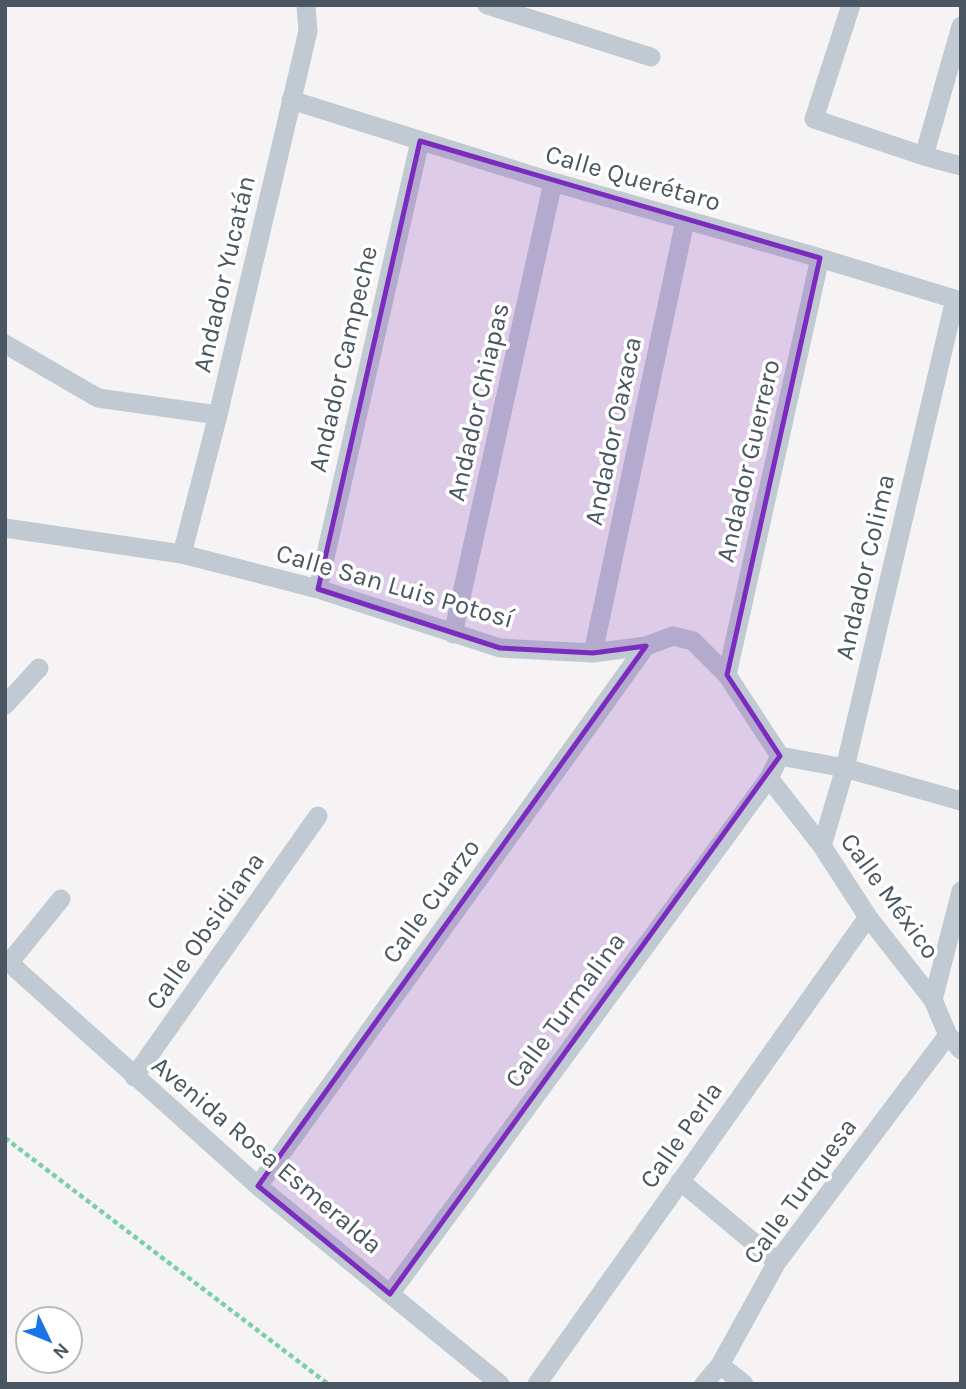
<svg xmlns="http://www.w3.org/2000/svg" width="966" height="1389" font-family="Karla,sans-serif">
<rect width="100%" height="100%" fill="#f5f3f3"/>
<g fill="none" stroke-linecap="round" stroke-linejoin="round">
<path stroke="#7ad0a6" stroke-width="4.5" stroke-dasharray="5 3.5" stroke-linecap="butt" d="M5,1138L328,1384"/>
<path stroke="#c1cad2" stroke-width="19" d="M487,5L651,57
M851,5L814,119L924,156L961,166
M291,100L553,182L820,258L961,301
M924,156L961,26
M5,344L98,398L218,415
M5,528L182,554L318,589L500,648L593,653L646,646L673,636L693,641L727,675L780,756L845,768L961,801
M182,554L218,415L308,31L306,5
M318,589L420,141
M453,634L553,182
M593,653L685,221
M727,675L820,258
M5,705L39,668
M769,778L822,846L868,917L933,1000L948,1035L961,1050
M822,846L845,768L955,299
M5,959L258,1186L500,1384
M9,963L61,899
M933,1000L961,891
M134,1077L318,816
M680,1181L777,1262
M258,1186L646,646
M390,1294L769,778L780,756
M720,1365L744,1384
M537,1384L868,917
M704,1384L720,1365L777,1262L948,1035"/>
</g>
<path fill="#7b2cbf" fill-opacity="0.2" stroke="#7b2cbf" stroke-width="5" stroke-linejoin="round" d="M420,141L820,258L727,675L780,756L390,1294L258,1186L646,646L593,653L500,648L318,589Z"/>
<g text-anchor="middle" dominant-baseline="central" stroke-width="7" stroke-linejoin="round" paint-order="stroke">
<g font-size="26" fill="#4a5661" stroke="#fff">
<text transform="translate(633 178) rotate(16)">Calle Querétaro</text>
<text transform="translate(224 274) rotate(-77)">Andador Yucatán</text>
<text transform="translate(343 359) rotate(-77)">Andador Campeche</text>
<text transform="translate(478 402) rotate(-77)">Andador Chiapas</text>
<text transform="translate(613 431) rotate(-78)">Andador Oaxaca</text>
<text transform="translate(748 461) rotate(-77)">Andador Guerrero</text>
<text transform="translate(865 567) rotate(-77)">Andador Colima</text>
<text transform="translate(395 586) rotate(16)">Calle San Luis Potosí</text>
<text transform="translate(890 896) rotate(54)">Calle México</text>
<text transform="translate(431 901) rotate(-54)">Calle Cuarzo</text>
<text transform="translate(205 931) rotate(-55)">Calle Obsidiana</text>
<text transform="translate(565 1010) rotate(-54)">Calle Turmalina</text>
<text transform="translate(681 1135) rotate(-55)">Calle Perla</text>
<text transform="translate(267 1155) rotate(40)">Avenida Rosa Esmeralda</text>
<text transform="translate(800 1191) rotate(-54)">Calle Turquesa</text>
</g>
</g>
<rect width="966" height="1389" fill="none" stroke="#4a5661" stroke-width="14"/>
<g transform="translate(49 1340) rotate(133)"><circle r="33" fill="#ffffff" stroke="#b7bbc0" stroke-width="2"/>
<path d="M0-5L12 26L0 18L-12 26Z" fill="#1a73e8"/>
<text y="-10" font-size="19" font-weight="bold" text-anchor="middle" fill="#4a5661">N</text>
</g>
</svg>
